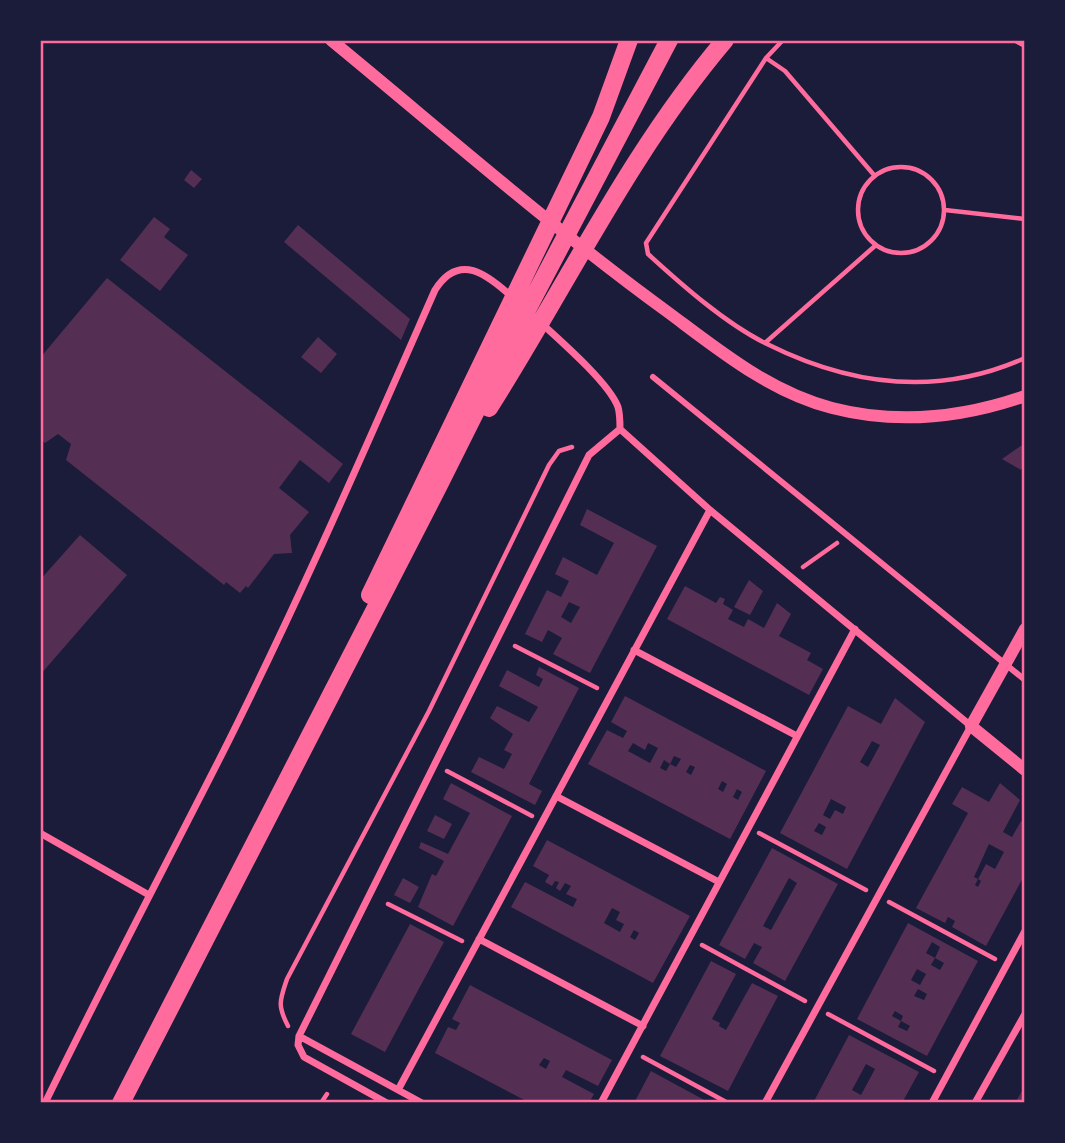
<svg xmlns="http://www.w3.org/2000/svg" width="1065" height="1143" font-family="Roboto,sans-serif">
<rect width="100%" height="100%" fill="#1b1b3a"/>
<path fill="#542f53" fill-rule="evenodd" d="M191,170L202,179L194,188L184,180Z
M154,217L170,229L164,237L188,255L160,291L120,260Z
M298,225L410,319L401,340L284,242Z
M107,278L343,464L329,483L300,460L279,488L309,512L290,535L292,553L274,554L248,588L246,586L240,593L226,582L224,585L66,460L71,444L58,434L45,443L40,439V358Z
M318,337L337,354L321,373L301,357Z
M1025,443V462L1021,470L1002,459Z
M587,509L657,546L590,673L553,654L562,638L548,630L542,642L525,634L547,590L561,597L569,581L555,574L563,557L597,575L614,543L580,525ZM569,602L580,607L571,623L561,617Z
M80,535L127,575L40,675V580Z
M749,580L763,591L750,615L734,607Z
M685,586L716,603L720,597L725,599L723,604L733,610L728,619L744,627L748,619L764,628L777,603L791,614L779,636L811,653L807,660L823,669L809,695L667,619Z
M539,667L579,688L529,784L542,791L535,805L471,772L479,757L504,769L512,754L504,750L513,734L490,718L497,706L529,722L538,707L499,686L507,670L539,687L543,679L536,675Z
M625,696L766,771L730,839L588,764L607,730L623,738L627,731L611,722ZM633,743L645,750L648,743L658,748L650,763L628,751ZM674,756L681,759L676,767L670,764L666,771L660,768L664,760L670,764ZM690,765L695,767L691,775L686,772ZM722,781L727,784L723,792L718,789ZM737,789L742,792L738,800L733,797Z
M895,698L925,722L847,869L780,833L848,706L881,724ZM872,741L880,745L868,767L860,762ZM831,799L846,807L843,814L835,810L830,819L823,815ZM819,823L826,827L822,835L814,831Z
M451,783L512,816L453,926L418,907L432,874L436,876L444,861L419,848L421,842L448,854L470,813L443,799Z
M1000,783L1020,800L1003,832L1012,837L1021,821L1025,823V874L986,946L952,927L955,921L948,917L945,923L916,908L968,813L952,804L962,787L989,802ZM989,844L1004,852L995,869L986,864L978,879L981,881L978,887L975,885L978,879L974,877Z
M435,815L452,824L444,839L427,831Z
M547,840L690,916L653,983L511,907L525,882L573,907L577,899L566,894L571,886L565,883L560,891L556,888L559,882L555,881L552,886L545,882L549,875L533,866ZM612,908L620,912L616,920L624,924L620,932L604,923ZM634,930L639,933L635,940L630,937Z
M772,848L838,884L785,981L753,963L762,947L754,943L745,959L719,945ZM789,878L797,883L771,930L763,926Z
M403,878L419,887L410,903L394,895Z
M908,923L978,961L927,1056L857,1019ZM932,942L940,947L935,958L944,963L940,970L931,965L935,958L926,953ZM917,969L926,974L920,985L911,980ZM918,989L927,994L924,1000L914,996ZM895,1011L903,1016L901,1021L910,1026L907,1031L898,1027L901,1021L892,1016Z
M410,924L444,942L385,1052L351,1034Z
M711,961L736,974L712,1019L720,1023L719,1026L726,1030L752,983L778,996L728,1091L660,1056Z
M470,985L612,1060L598,1086L566,1070L562,1077L594,1094L589,1103H530L435,1053L448,1027L456,1030L460,1023L452,1019ZM544,1058L550,1061L546,1069L539,1065Z
M849,1035L919,1072L902,1103H850L847,1101L845,1103H813ZM866,1064L875,1069L861,1095L852,1090Z
M651,1071L684,1089L710,1103H634Z
M1025,1086V1103H1015Z"/>
<g fill="none" stroke-linecap="round" stroke-linejoin="round">
<path stroke="#ff6b9d" stroke-width="4.5" d="M783,40L766,58L646,243L648,254C682,285 726,324 767,344C851,386 938,397 1025,358
M1014,40L1025,46
M766,58L785,71L874,175
M858 210a43 43 0 1 1 86 0a43 43 0 1 1-86 0Z
M945,210L1025,219
M765,343L876,245
M803,567L837,543
M515,646L597,688
M447,771L532,816
M759,833L866,890
M889,902L995,959
M388,904L462,941
M702,945L805,1001
M828,1014L934,1071
M288,1026C277,1005 280,1000 287,979L429,711L549,465L559,451L572,447
M643,1057L728,1103
M321,1103L327,1094"/>
<path stroke="#ff6b9d" stroke-width="6" d="M653,377L1025,680"/>
<path stroke="#ff6b9d" stroke-width="7" d="M620,429L710,510L971,726L765,1103
M634,650L797,736
M556,796L719,882
M40,833L149,895
M479,939L643,1026
M299,1036L422,1103
M398,1090L710,510
M45,1103C101,988 160,876 218,762C296,608 365,449 435,290C459,252 487,274 512,297
M387,1103L304,1057L298,1045L299,1036L589,455L620,429C620,422 620,414 618,407C608,380 549,331 527,310
M601,1103L855,629
M932,1103L1025,931
M975,1103L1025,1014"/>
<path stroke="#ff6b9d" stroke-width="12" d="M331,40C443,132 552,228 669,313C720,351 770,392 832,408C898,425 962,418 1025,396
M1025,629L971,726L1025,770"/>
<path stroke="#ff6b9d" stroke-width="18" d="M489,408C567,285 630,152 725,40
M370,595L601,117L629,40
M121,1103L438,487L518,327L669,40"/>
</g>
<rect width="1065" height="1143" fill="none" stroke="#1b1b3a" stroke-width="84"/>
<rect x="42" y="42" width="981" height="1059" fill="none" stroke="#ff6b9d" stroke-width="2.5"/>
</svg>
